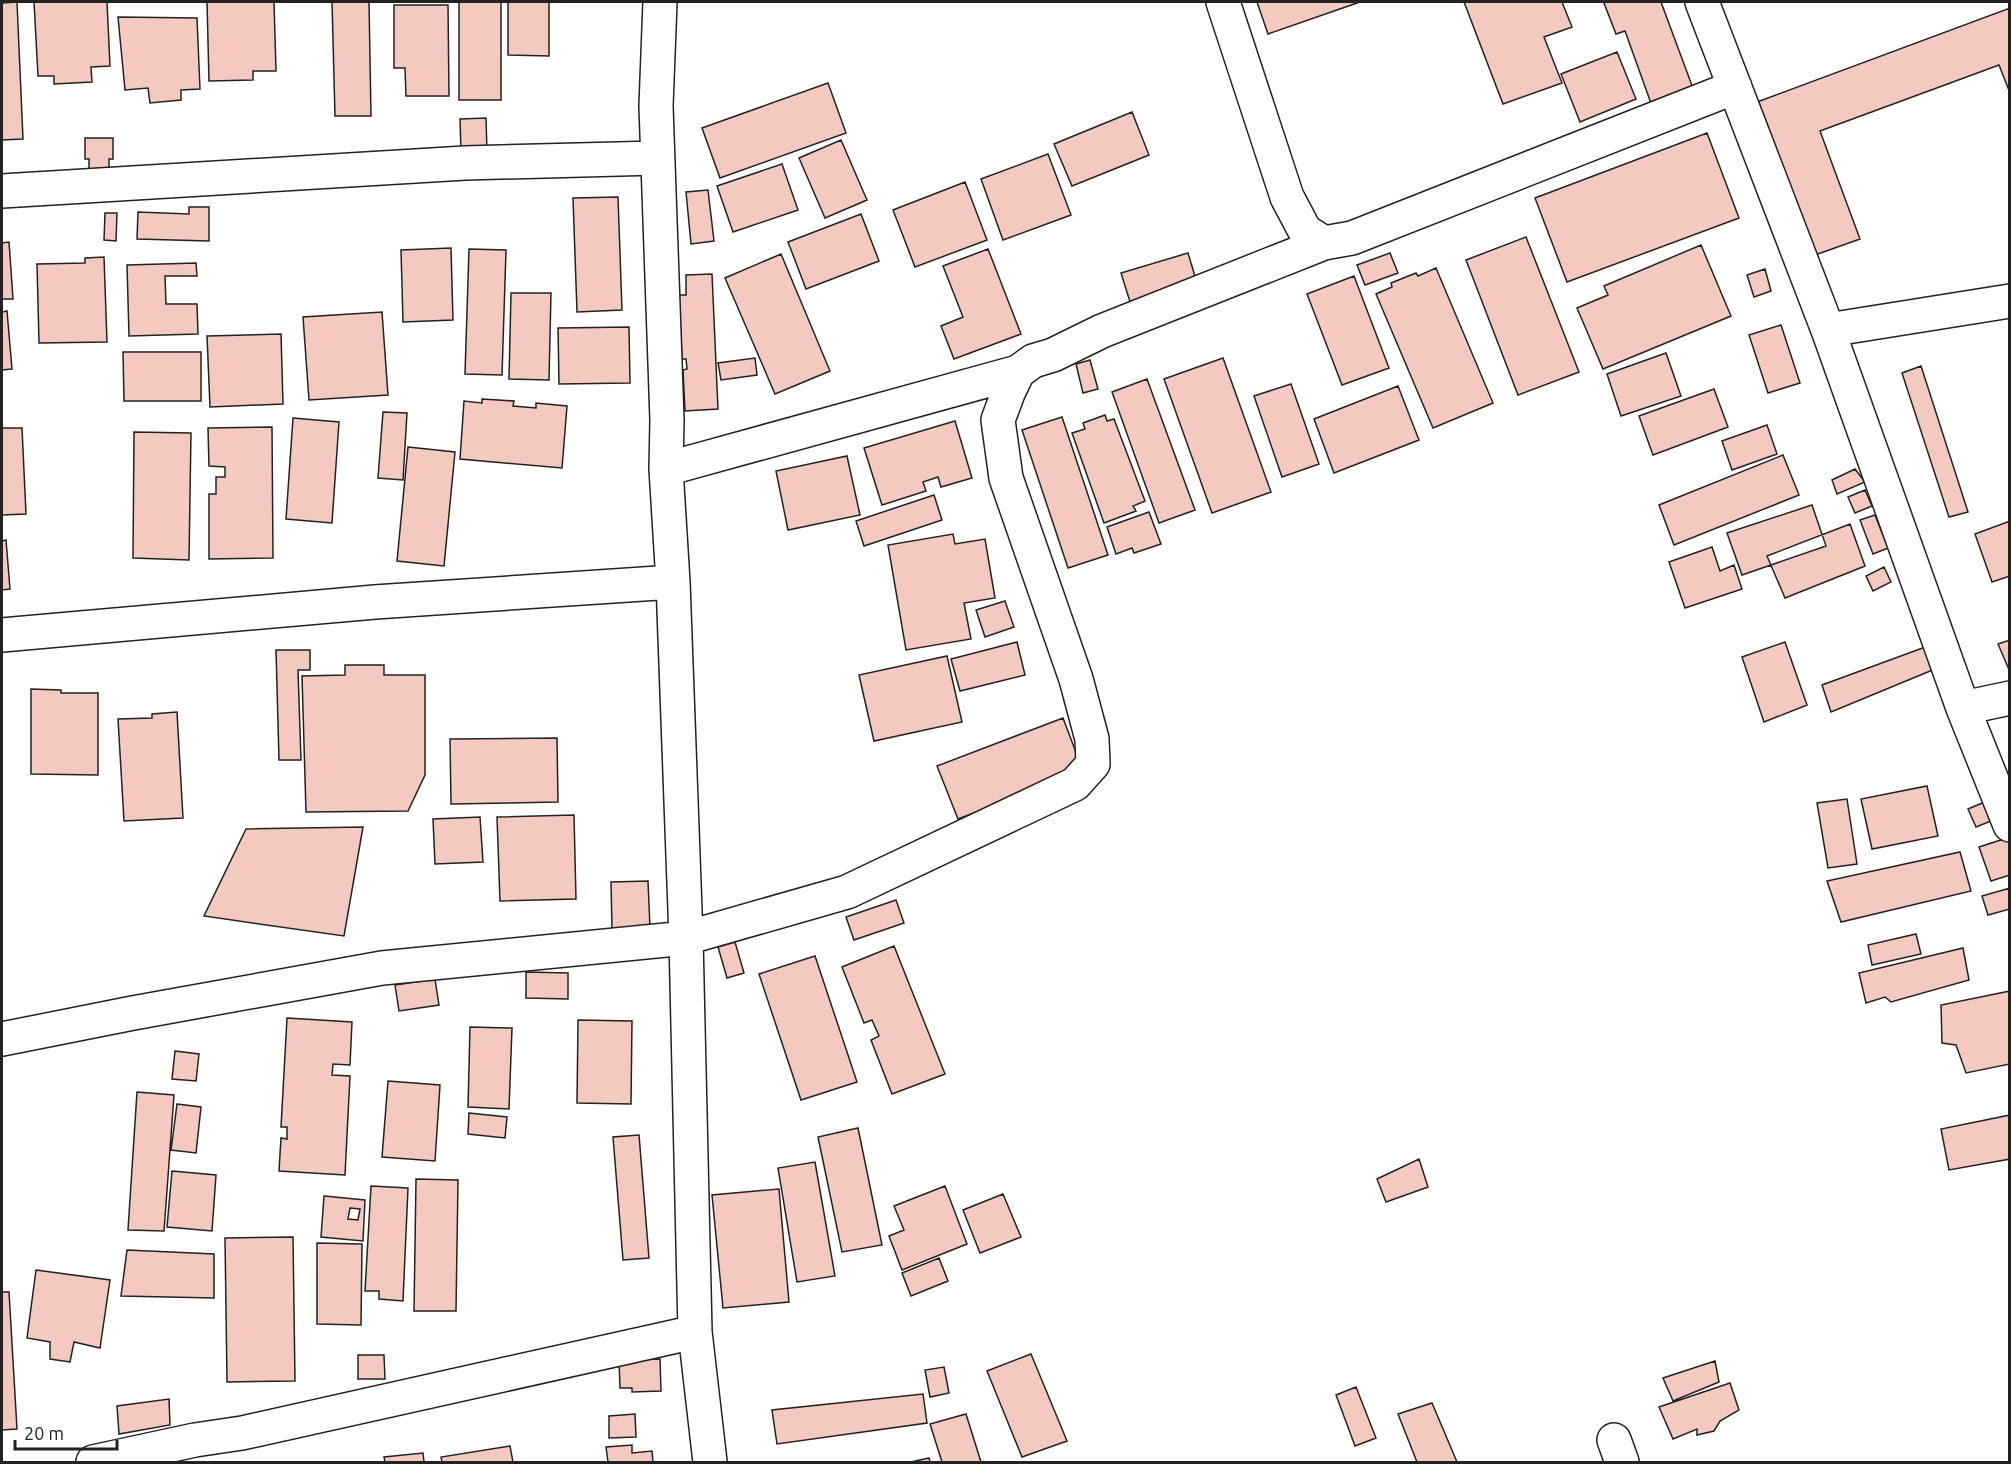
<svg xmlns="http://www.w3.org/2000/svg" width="2011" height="1464" font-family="Ubuntu,sans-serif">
<rect width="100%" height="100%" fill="#fff"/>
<path fill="#f3c9c0" stroke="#222" stroke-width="1.5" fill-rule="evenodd" d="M17,2L23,139L2,140V3Z
M34,2H107L110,66L91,67L92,82L54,84V76H38Z
M207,2H274L276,71H253V80L209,81Z
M332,2H369L371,116H335Z
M459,2H501V100H459Z
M508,2H549V56L508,55Z
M1257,2H1360L1268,34Z
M1464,2H1562L1572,27L1544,37L1562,83L1503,104Z
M1606,2H1661L1694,91L1652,106L1625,31L1616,34L1604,3Z
M394,5H448L449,96H406L405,68H394Z
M2010,8V93L1999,65L1820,131L1860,239L1815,255L1757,102Z
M118,17L197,18L200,89L181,90V100L150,103L148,88L125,90Z
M1617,52L1636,99L1580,122L1561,74Z
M828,83L846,133L720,178L702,128Z
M1132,112L1149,155L1072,186L1054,144Z
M486,118L487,152L461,153L460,119Z
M1707,133L1739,218L1567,282L1535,198Z
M85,138H113V159H109V170L89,169V159H85Z
M841,140L867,200L825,218L799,158Z
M1048,154L1071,215L1003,240L981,179Z
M782,164L798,210L733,232L717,186Z
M965,182L987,240L915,267L893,210Z
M708,190L714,241L691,244L686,192Z
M618,197L622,310L577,312L573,198Z
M189,207H209V241L137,239L138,212L189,214Z
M105,213H117L116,241L104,240Z
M861,214L879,261L806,289L788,242Z
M1526,237L1579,372L1518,395L1466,260Z
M9,242L13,299H2V243Z
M1701,245L1731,316L1603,369L1577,308L1608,295L1604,286Z
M451,248L453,320L403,322L401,250Z
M469,249L506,250L502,375L465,374Z
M988,249L1021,334L954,359L941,326L963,317L943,266Z
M1188,253L1197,283L1131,305L1121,273Z
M1390,253L1398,273L1365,285L1357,265Z
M781,254L830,371L775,394L725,278Z
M104,257L107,342L39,343L37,264L85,263V258Z
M196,263L197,276H165L166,304H197L198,334L129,336L127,265Z
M1436,268L1493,403L1433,428L1376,294L1392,287L1391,283L1416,273L1418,276Z
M1765,269L1771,291L1754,297L1747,275Z
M712,274L718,409L685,411L683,370L687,369L686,359H682L679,295H686V275Z
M1354,276L1389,368L1342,385L1307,294Z
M511,293H551L549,380L509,379Z
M7,311L12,369L2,370V312Z
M382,312L388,395L309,400L303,317Z
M1781,325L1800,383L1768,393L1749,335Z
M629,327L630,383L559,384L558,328Z
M281,334L283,404L210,407L207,336Z
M123,352H201V401H124Z
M1666,353L1681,396L1621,416L1607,374Z
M755,358L757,375L721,380L718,363Z
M1223,358L1271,492L1212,513L1164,379Z
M1090,360L1098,389L1083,393L1076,364Z
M1921,366L1968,512L1949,517L1902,373Z
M1147,379L1195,510L1159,523L1112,392Z
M1291,384L1319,464L1282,477L1254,396Z
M1398,386L1419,440L1334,473L1314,419Z
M1714,389L1728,427L1653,455L1639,416Z
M482,399L514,401L513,406L536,408V403L567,406L562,468L460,459L464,401L482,403Z
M383,412L407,413L403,480L378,478Z
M1105,415L1107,421L1114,419L1145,501L1133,506L1136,511L1104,523L1072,433L1085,429L1083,423Z
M1062,417L1108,555L1068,568L1022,430Z
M293,418L339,422L332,523L286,519Z
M955,421L972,478L941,487L938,477L923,482L926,491L882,505L864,448Z
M1767,425L1777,454L1732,470L1722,441Z
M272,427L273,558L209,559V494H216V477H225V467L209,466L208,428Z
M2,428H22L26,514L2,515Z
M134,432L191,433L189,560L133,558Z
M408,447L455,452L444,566L397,561Z
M1783,455L1799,495L1674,545L1659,505Z
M847,456L860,515L788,530L776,471Z
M1855,469L1865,482L1837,494L1832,480Z
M1865,490L1872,506L1855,513L1848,497Z
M934,495L942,520L864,546L856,521Z
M1812,505L1826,546L1742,575L1727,533Z
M1149,512L1161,544L1134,553L1132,548L1116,554L1107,527Z
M1875,515L1888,548L1873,554L1860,520Z
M2010,521V576L1992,582L1975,534Z
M1850,524L1865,566L1785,598L1767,556Z
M953,534L955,544L985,539L995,598L964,603L971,639L906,650L888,545Z
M6,540L10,589L2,590V541Z
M1712,547L1720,571L1734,565L1742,589L1685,608L1669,562Z
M1884,567L1891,582L1873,591L1866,576Z
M1005,601L1014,627L985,637L976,610Z
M2010,640V672L1998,644Z
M1017,642L1025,675L960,691L951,659Z
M1785,642L1807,705L1764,722L1742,657Z
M1928,646L1935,669L1831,712L1822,685Z
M276,650H310V670H298L301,760H279Z
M947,656L962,722L874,741L859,675Z
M345,665H384V675H425V775L408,811L306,812L302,676L345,675Z
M31,689L61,690V693H98V775L31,774Z
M177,712L183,818L124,821L118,719L152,718V714Z
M1063,718L1083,771L958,819L937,766Z
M557,738L558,802L451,804L450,739Z
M1927,786L1938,836L1872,849L1861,799Z
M1994,798L2001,817L1976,827L1968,809Z
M1847,799L1857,864L1828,868L1817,803Z
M574,815L576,899L500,901L497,817Z
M480,817L483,862L435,864L433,819Z
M363,827L344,936L204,916L246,829Z
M2007,838L2010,846V875L1991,881L1979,847Z
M1960,852L1971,891L1841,922L1827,881Z
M648,881L650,928L612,929L611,882Z
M2010,888V909L1988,915L1982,896Z
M896,900L904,923L854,940L846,917Z
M1916,934L1921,954L1872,965L1868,945Z
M735,942L744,973L727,978L718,947Z
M894,946L945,1074L892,1094L871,1040L879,1036L872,1020L864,1023L842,967Z
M1963,948L1969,980L1891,1002L1885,997L1866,1003L1859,973Z
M815,956L857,1082L801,1100L759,974Z
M526,972L568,973V999L526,998Z
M435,979L439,1005L399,1011L395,985Z
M2010,991V1064L1966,1073L1956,1045L1942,1043L1941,1005Z
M287,1018L352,1022L350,1065L333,1064L332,1075L350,1076L345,1175L279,1171L281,1138L287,1139V1127H281Z
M578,1020L632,1021L631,1104L577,1103Z
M470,1027L512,1028L509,1109L468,1107Z
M175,1051L199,1054L196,1081L172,1079Z
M388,1081L440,1085L435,1161L382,1157Z
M137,1092L174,1095L164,1231L128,1230Z
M177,1104L201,1107L196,1153L171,1150Z
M469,1113L507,1117L505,1138L468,1134Z
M2010,1115V1159L1949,1170L1941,1129Z
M858,1128L882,1245L842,1252L818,1137Z
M639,1135L649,1258L623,1260L613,1137Z
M1419,1159L1428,1187L1386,1202L1377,1179Z
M815,1162L835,1276L797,1282L778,1168Z
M172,1171L216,1175L212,1231L167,1227Z
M416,1179L458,1180L456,1311H414Z
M371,1186L408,1188L403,1301L379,1299V1291H365Z
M945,1186L967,1244L902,1270L889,1236L904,1230L894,1206Z
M779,1189L789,1302L723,1308L712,1195Z
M1003,1194L1021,1237L980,1253L963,1210Z
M324,1196L365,1200L363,1241L321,1237ZM350,1208L360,1209L358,1220L348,1219Z
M293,1237L295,1381L227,1382L225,1238Z
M317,1243L362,1244L361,1325L317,1324Z
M127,1250L214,1254V1298L121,1296Z
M939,1258L948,1281L911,1296L902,1273Z
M36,1270L110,1280L100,1348L74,1342L70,1362L50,1359V1342L27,1338Z
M2,1292H9L17,1429L2,1430Z
M1031,1354L1067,1441L1022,1457L987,1371Z
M358,1355H384L385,1379H358Z
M660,1359L661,1391L632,1392V1388H620L619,1360Z
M1715,1361L1719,1382L1673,1401L1663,1378Z
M944,1367L949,1393L930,1397L925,1370Z
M1730,1383L1739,1410L1720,1421L1714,1431L1697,1435V1429L1673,1439L1659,1407Z
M1356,1387L1376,1438L1355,1446L1336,1395Z
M923,1394L927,1423L777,1444L772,1410Z
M169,1399L170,1425L119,1434L117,1406Z
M1432,1403L1457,1462H1417L1398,1414Z
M635,1414L636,1437L609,1438V1416Z
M966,1414L981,1462H942L930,1424Z
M632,1445V1453L652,1451L653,1462H608L606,1447Z
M510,1446L513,1462H442L441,1457Z
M423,1453L424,1462H385L384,1457Z
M929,1458L930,1462H911Z"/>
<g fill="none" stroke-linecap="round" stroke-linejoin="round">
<defs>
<path id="minor" d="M660,2L656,106L667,420L666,469L673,582L686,938L695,1332L710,1462
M1223,2L1287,197L1305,231L1324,243L1352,238L1735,87
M1702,2L1828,330L1963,708L2010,825
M2,191L465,163L657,158
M1828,330L2010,301
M666,469L1018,372
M2,635L375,602L673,582
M1963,708L2010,698
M2,1039L133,1013L382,968L686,938L847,892L1075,784L1093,764L1092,739L1076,679L1006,478L998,420L1008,393L1018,372L1033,361L1053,355L1102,331L1324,243
M1614,1440L1622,1462
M93,1462L195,1440L242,1433L695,1332"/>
</defs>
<use href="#minor" stroke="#222" stroke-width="36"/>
<use href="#minor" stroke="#fff" stroke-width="33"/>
</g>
<rect width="2011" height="1464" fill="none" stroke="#222222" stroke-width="6"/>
<path d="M15 1440v9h102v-9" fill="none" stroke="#222222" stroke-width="3"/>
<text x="24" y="1440" font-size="18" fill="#222222" stroke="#ffffff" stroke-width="4.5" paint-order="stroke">20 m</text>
</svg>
